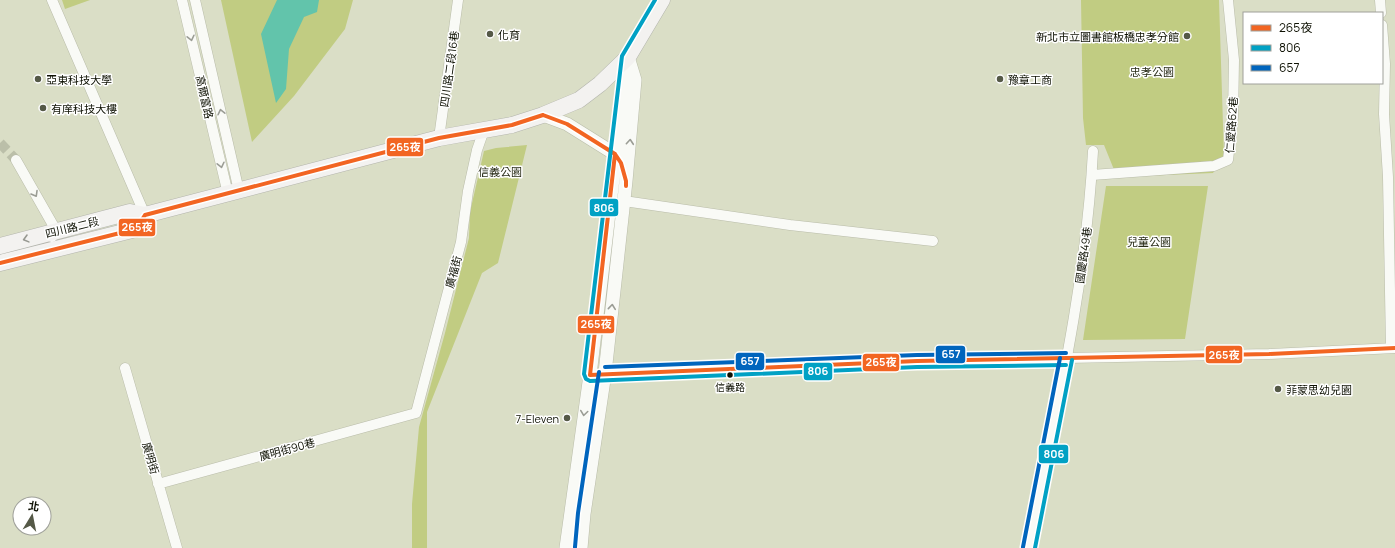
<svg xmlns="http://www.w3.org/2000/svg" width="1395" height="548" font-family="Manrope,'Noto Sans TC',sans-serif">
<rect width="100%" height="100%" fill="#dadec6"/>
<path fill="#c1cc82" d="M62,0H90L65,9Z
M221,0H353L345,29L294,96L252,142Z
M1081,0H1219L1224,156L1213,173L1117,177L1104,145H1086L1083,118Z
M527,145L498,263L482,273L427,412V548H412V504L419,427L445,333L469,238L470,212L484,151L496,148Z
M1106,186H1208L1185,339L1083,340Z"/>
<path fill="#62c4ab" d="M277,0H319L317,12L304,17L289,49L286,89L276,103L261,34Z"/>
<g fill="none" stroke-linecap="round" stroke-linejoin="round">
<path stroke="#bbbfa9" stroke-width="10" stroke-dasharray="10 5" stroke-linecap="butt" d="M0,143L16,160"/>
<defs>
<path id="minor" d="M52,0L145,215
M182,0L228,194
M195,0L239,191
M1380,0L1381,13
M1382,25L1385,64L1384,114L1388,177L1391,348
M439,138L458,0
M16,160L53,225L52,237
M1092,175L1214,166L1228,160L1233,117L1234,60L1228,0
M624,201L790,225L933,241
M125,368L177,548
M590,375L917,361L1269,354L1395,348
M158,484L416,413L461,242L468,191L477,150L484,130
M1029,548C1055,417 1086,285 1093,151"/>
<path id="tertiary" d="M543,115L567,124L615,154L619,160
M566,548L590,375L627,60
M581,548L584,514L605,373L626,181L635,80L628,57"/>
<path id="primary" d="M0,246L130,212L145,215L439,138L512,125L543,115L579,100L600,84L628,57L662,0
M0,263L136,229L145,215"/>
</defs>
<use href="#minor" stroke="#b9bca9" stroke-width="11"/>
<use href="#tertiary" stroke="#b9bca9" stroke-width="14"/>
<use href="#primary" stroke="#b3b4ac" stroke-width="17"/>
<use href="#minor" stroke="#f9faf6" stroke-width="10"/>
<use href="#tertiary" stroke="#f9faf6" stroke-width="13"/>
<use href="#primary" stroke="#f3f2f0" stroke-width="16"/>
<defs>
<path id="bus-1" d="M543,115L567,124L615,154L621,163L626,181V186
M615,154L590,375L917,361L1269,354L1395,348
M0,263L136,229L145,215L439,138L512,125L543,115"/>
<path id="bus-2" d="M655,0L622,56L584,374L586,379L590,381L917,367L1066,365
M1035,548L1072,360"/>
<path id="bus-3" d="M605,367L917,355L1066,353
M575,547L578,513L599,372
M1023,547L1060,358"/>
</defs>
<use href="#bus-1" stroke="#fff" stroke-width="7"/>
<use href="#bus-2" stroke="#fff" stroke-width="7"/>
<use href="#bus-3" stroke="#fff" stroke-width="7"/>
<use href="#bus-1" stroke="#f26522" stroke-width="4"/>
<use href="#bus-2" stroke="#01a1c4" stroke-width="4"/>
<use href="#bus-3" stroke="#0065bd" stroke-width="4"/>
</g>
<defs><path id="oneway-chevron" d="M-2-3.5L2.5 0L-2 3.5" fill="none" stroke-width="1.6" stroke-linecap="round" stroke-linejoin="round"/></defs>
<g stroke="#9b9d95">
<use href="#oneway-chevron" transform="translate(191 38) rotate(77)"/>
<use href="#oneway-chevron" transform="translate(221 112) rotate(-103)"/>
<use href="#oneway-chevron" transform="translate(630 142) rotate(-85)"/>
<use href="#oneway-chevron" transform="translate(221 165) rotate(77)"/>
<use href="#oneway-chevron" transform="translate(35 194) rotate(60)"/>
<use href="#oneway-chevron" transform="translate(612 307) rotate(-84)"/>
<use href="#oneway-chevron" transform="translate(584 413) rotate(98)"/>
</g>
<use stroke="#979891" href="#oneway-chevron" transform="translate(26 239) rotate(165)"/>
<g fill="#555947" stroke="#fff" stroke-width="1.5">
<circle cx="490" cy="34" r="4"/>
<circle cx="1187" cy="36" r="4"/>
<circle cx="38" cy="79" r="4"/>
<circle cx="1000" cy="79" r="4"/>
<circle cx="43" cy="108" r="4"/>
<circle cx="1278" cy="389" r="4"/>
<circle cx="567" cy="418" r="4"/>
</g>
<circle fill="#0e1103" stroke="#fff" stroke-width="1.5" cx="730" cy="375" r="3.5"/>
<g text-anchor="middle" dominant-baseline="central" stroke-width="3" stroke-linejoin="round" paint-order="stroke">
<g font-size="10" fill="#0e1103" stroke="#fff">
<text x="730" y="387">信義路</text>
</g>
<g font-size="11" fill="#0e1103" stroke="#fff" text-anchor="start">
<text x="498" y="34">化育</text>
<text x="1179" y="36" text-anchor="end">新北市立圖書館板橋忠孝分館</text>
<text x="46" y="79">亞東科技大學</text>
<text x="1008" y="79">豫章工商</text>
<text x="51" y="108">有庠科技大樓</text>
<text x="1286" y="389">菲蒙思幼兒園</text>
<text x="559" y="418" text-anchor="end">7-Eleven</text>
</g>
<g font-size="11" fill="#0e1103" stroke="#fff">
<text transform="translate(449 69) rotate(-82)">四川路二段16巷</text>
<text transform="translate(205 97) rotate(77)">高爾富路</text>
<text transform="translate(1231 125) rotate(-86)">仁愛路62巷</text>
<text transform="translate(72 227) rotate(-14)">四川路二段</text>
<text transform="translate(1083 255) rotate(-82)">國慶路49巷</text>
<text transform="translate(453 272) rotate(-75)">廣福街</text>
<text transform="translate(287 449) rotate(-15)">廣明街90巷</text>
<text transform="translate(151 458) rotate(74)">廣明街</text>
</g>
<g font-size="11" fill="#292c17" stroke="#fff">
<text x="1152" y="71">忠孝公園</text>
<text x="500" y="171">信義公園</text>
<text x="1149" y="241">兒童公園</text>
</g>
</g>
<g stroke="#fff" stroke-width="1.5">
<rect x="386" y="137" width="38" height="20" rx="4" fill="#f26522"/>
<rect x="589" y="198" width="30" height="19" rx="4" fill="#01a1c4"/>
<rect x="118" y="218" width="38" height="19" rx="4" fill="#f26522"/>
<rect x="577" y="315" width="38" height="19" rx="4" fill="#f26522"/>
<rect x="935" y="345" width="31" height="19" rx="4" fill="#0065bd"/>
<rect x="1205" y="345" width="38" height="19" rx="4" fill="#f26522"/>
<rect x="735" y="352" width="30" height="19" rx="4" fill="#0065bd"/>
<rect x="862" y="353" width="38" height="19" rx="4" fill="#f26522"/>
<rect x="803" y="362" width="30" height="19" rx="4" fill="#01a1c4"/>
<rect x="1038" y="444" width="31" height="20" rx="4" fill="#01a1c4"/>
</g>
<g font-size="11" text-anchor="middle" font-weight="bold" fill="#fff">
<text x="405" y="151">265夜</text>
<text x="604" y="212">806</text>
<text x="137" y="231">265夜</text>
<text x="596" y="328">265夜</text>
<text x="951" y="358">657</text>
<text x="1224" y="359">265夜</text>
<text x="750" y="365">657</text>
<text x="881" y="366">265夜</text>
<text x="818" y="375">806</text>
<text x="1054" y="458">806</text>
</g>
<rect x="1243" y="12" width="140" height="72" fill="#ffffff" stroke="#9fa09a"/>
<rect x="1251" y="25" width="20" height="6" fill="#f26522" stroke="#9fa09a"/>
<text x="1279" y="32" font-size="12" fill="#0e1103">265夜</text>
<rect x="1251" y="45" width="20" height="6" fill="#01a1c4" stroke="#9fa09a"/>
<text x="1279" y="52" font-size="12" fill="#0e1103">806</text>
<rect x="1251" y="65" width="20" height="6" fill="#0065bd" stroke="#9fa09a"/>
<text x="1279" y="72" font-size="12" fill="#0e1103">657</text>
<g transform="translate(32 516) rotate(10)"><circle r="19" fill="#ffffff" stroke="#9fa09a"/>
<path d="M0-3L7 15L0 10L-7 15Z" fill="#555947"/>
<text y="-6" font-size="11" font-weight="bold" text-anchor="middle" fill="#0e1103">北</text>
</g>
</svg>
